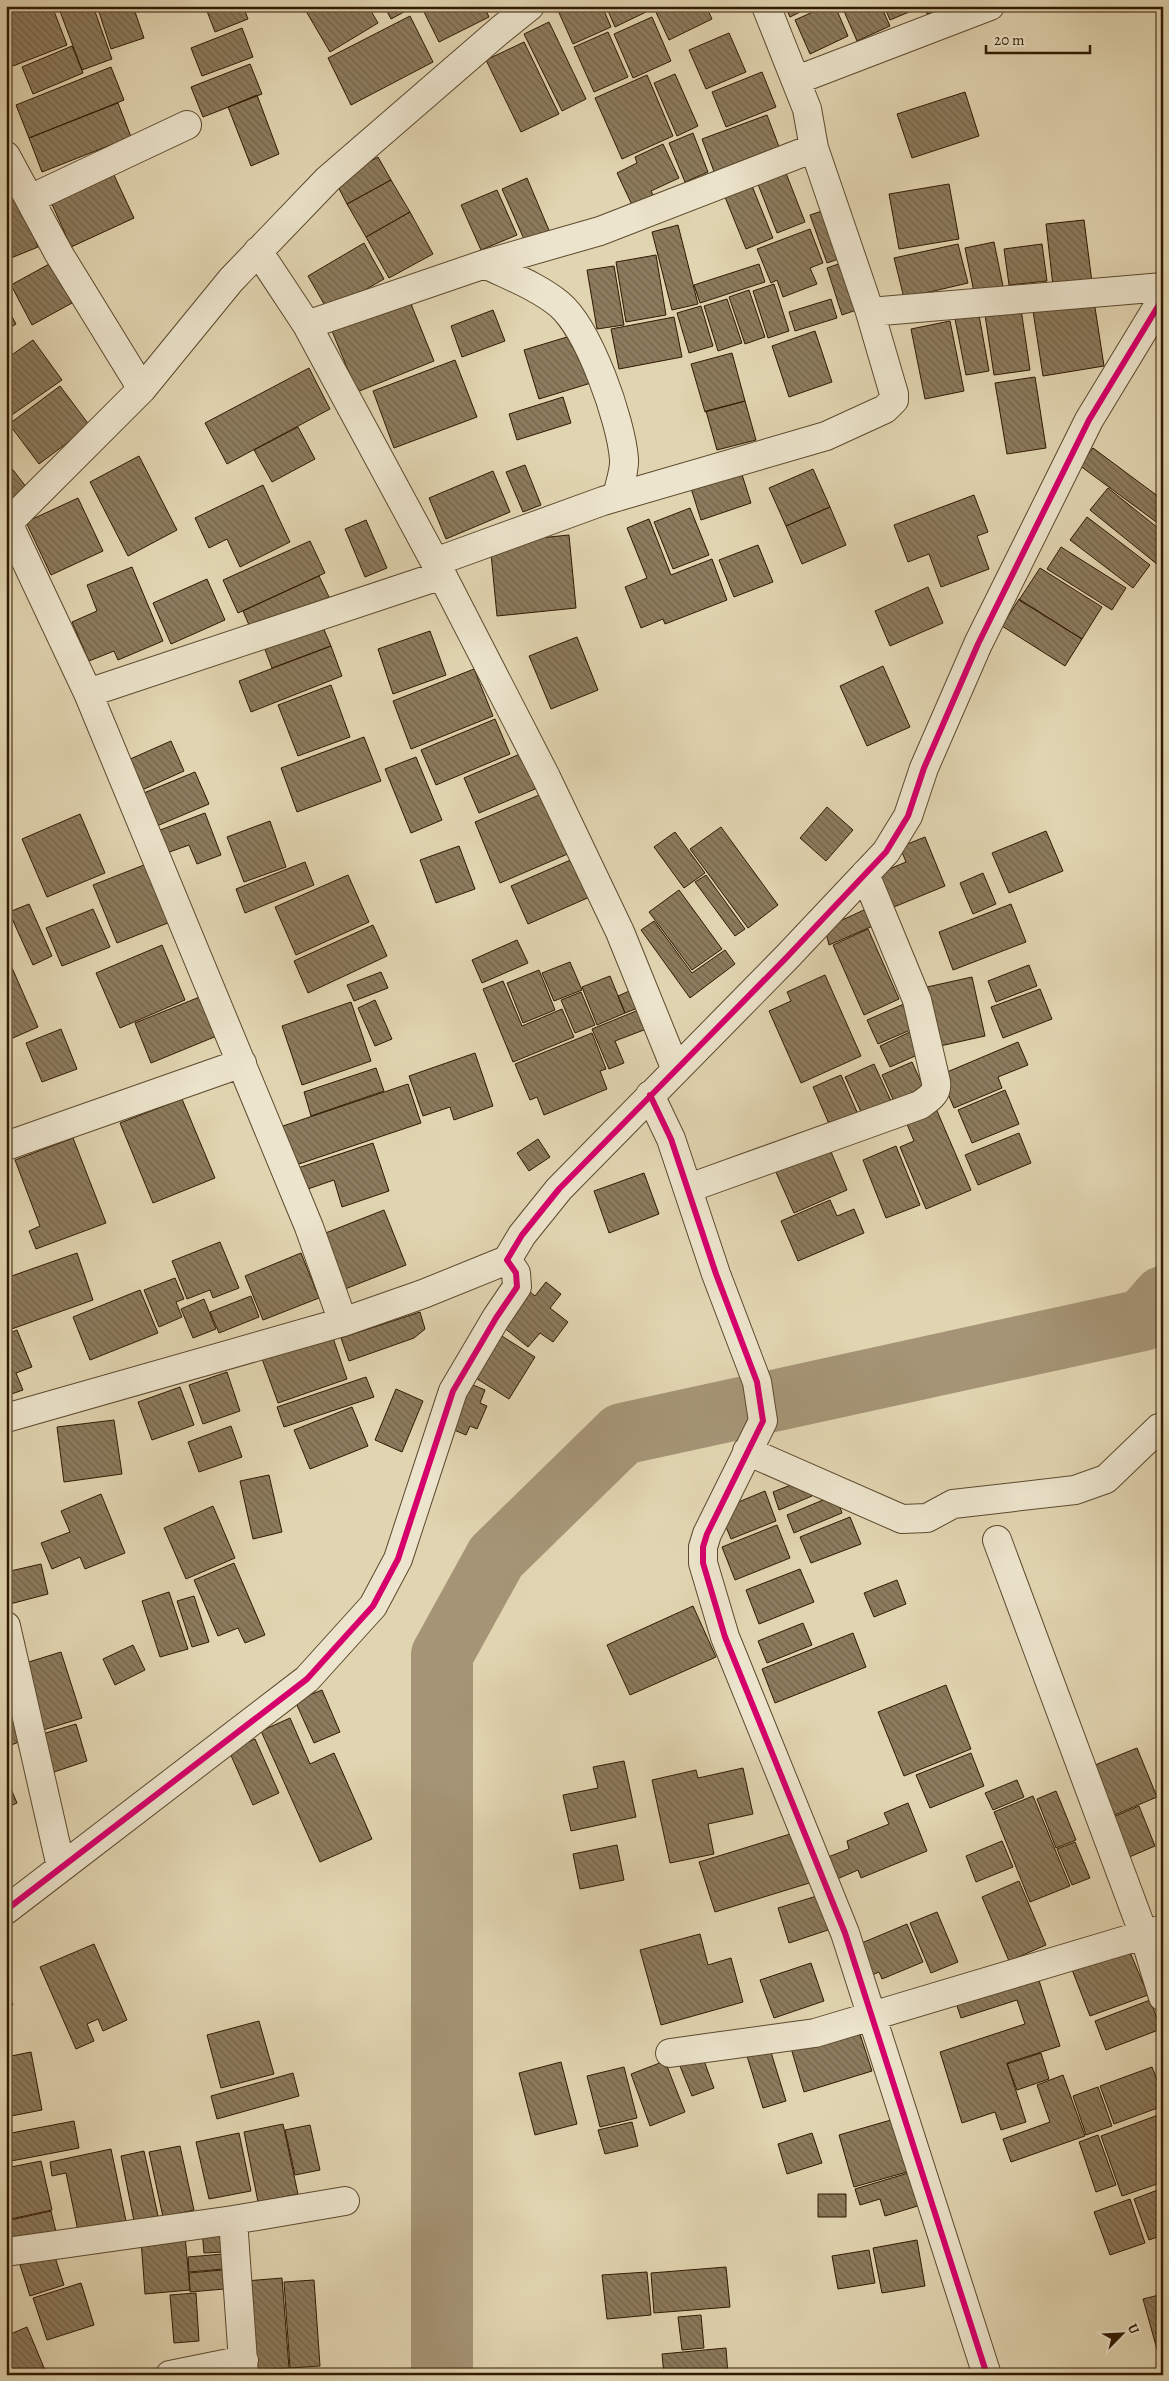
<svg xmlns="http://www.w3.org/2000/svg" width="1169" height="2381" font-family="Alegreya,serif">
<defs>
<pattern id="building-back-hatch" width="6" height="6" patternUnits="userSpaceOnUse" patternTransform="scale(1.25)"><rect width="6" height="6" fill="#8c7b5d"/><path d="M-1 5l2 2M0 0l6 6M5-1l2 2" fill="none" stroke="#73644b"/></pattern>
</defs>
<rect width="100%" height="100%" fill="#e1d5b1"/>
<filter id="stains"><feTurbulence type="fractalNoise" baseFrequency=".004" numOctaves="4"/><feColorMatrix values="0 0 0 0 .2 0 0 0 0 .09 0 0 0 0 .02 0 0 0 .5 -.17"/></filter>
<radialGradient id="worn" r=".72"><stop offset=".6" stop-color="#630" stop-opacity="0"/><stop offset="1" stop-color="#630" stop-opacity=".3"/></radialGradient>
<g fill="none" stroke-linecap="round" stroke-linejoin="round">
<path stroke="#a59576" stroke-width="62" d="M442,2375V1655L496,1557L622,1434L1143,1320L1163,1297"/>
</g>
<path fill="url(#building-back-hatch)" stroke="#301a02" d="M28,6H52L67,45L13,66L6,48V15Z
M58,6H93L112,59L82,70Z
M97,6H133L144,38L111,49Z
M205,6H243L248,19L215,32Z
M303,6H368L378,23L330,52Z
M384,6H415L391,19Z
M421,6H484L489,17L439,42Z
M556,6H602L611,27L573,44Z
M606,6H644L646,12L615,27Z
M653,6H706L712,19L669,40Z
M785,6H812L790,17Z
M826,6H835L848,36L810,54L795,20Z
M849,6H881L890,26L857,41L843,9Z
M884,6H921V7L890,20Z
M924,6H947L927,14Z
M410,16L433,62L351,105L328,58Z
M652,17L671,61L633,78L614,34Z
M549,22L586,99L562,111L524,34Z
M242,28L253,57L202,76L191,48Z
M608,32L628,77L594,92L574,47Z
M729,33L746,72L706,89L689,50Z
M524,42L559,114L521,132L486,60Z
M72,46L83,73L33,94L22,67Z
M250,64L262,94L203,117L191,87Z
M111,67L124,100L29,138L16,105Z
M762,72L776,107L726,127L712,92Z
M675,74L698,126L677,136L654,83Z
M647,75L673,136L622,159L595,98Z
M965,92L979,136L912,158L897,114Z
M257,95L279,154L251,166L228,107Z
M118,103L131,137L42,172L29,138Z
M767,115L781,152L716,177L702,139Z
M693,133L708,172L685,182L669,143Z
M663,144L679,178L651,191L654,197L633,207L617,173L637,163L635,157Z
M378,157L391,180L347,204L335,181Z
M784,168L805,222L777,233L756,179Z
M7,169L38,247L6,260V170Z
M113,173L134,218L71,247L51,202Z
M527,178L551,235L527,246L502,189Z
M391,180L410,212L366,237L347,204Z
M750,181L773,238L746,249L723,192Z
M949,184L959,239L899,249L889,194Z
M497,190L517,235L481,250L461,205Z
M831,208L847,256L827,263L810,215Z
M410,212L433,254L389,278L366,237Z
M1084,220L1092,282L1053,286L1046,224Z
M678,225L698,304L672,310L652,232Z
M810,229L823,263L810,268L817,284L783,297L777,280L771,283L757,249Z
M994,242L1005,296L976,302L965,248Z
M364,243L384,279L328,311L308,276Z
M958,244L968,283L904,298L894,258Z
M1042,244L1047,281L1009,285L1004,249Z
M656,255L666,315L626,322L616,262Z
M847,261L862,308L842,315L827,268Z
M51,263L72,303L32,325L11,285Z
M759,264L765,282L700,303L694,285Z
M614,266L624,325L597,329L587,270Z
M774,284L789,331L768,338L753,291Z
M749,290L765,337L745,344L729,297Z
M409,299L434,361L357,392L332,331Z
M727,299L742,343L718,351L704,306Z
M831,299L837,318L795,331L789,312Z
M1094,301L1104,366L1043,376L1033,311Z
M6,306L16,324L6,330Z
M701,306L713,346L689,353L677,313Z
M1021,309L1030,370L994,375L985,315Z
M493,310L505,341L462,357L451,326Z
M979,315L989,371L966,375L955,319Z
M674,317L682,357L619,369L611,329Z
M950,321L964,391L925,399L911,329Z
M815,331L832,382L789,397L772,346Z
M577,334L591,383L539,399L524,350Z
M33,340L62,380L6,419V359Z
M732,353L745,401L705,412L691,364Z
M455,360L477,417L394,448L373,391Z
M309,368L330,409L227,464L205,423Z
M1035,377L1046,448L1007,454L995,383Z
M60,386L90,426L39,464L9,424Z
M563,397L571,423L517,440L509,414Z
M745,401L756,440L717,450L706,411Z
M298,427L315,459L272,482L254,450Z
M1093,448L1163,500V527L1079,465Z
M139,456L177,530L128,556L90,482Z
M6,461L27,488L6,503Z
M525,465L541,505L523,512L506,472Z
M739,465L751,503L701,520L689,482Z
M813,469L830,507L786,526L769,488Z
M493,471L510,512L446,539L429,498Z
M263,485L290,542L240,567L227,539L209,548L195,518Z
M1108,488L1163,532V569L1090,510Z
M974,495L988,532L977,536L989,569L941,587L929,554L908,562L894,525Z
M78,498L103,551L51,575L26,522Z
M830,507L846,545L802,564L786,526Z
M690,508L709,555L673,569L654,522Z
M1087,517L1150,565L1133,588L1070,540Z
M649,519L671,575L712,559L727,600L665,624L663,619L641,628L625,587L647,578L627,528Z
M366,520L387,568L365,577L345,529Z
M569,535L576,608L497,616L490,543Z
M310,541L325,573L238,613L223,580Z
M758,545L773,582L734,597L719,560Z
M1061,547L1126,588L1112,610L1047,569Z
M132,567L163,641L118,660L114,651L89,661L72,622L97,611L87,585Z
M1040,568L1102,607L1082,639L1019,600Z
M319,576L329,597L252,632L243,611Z
M207,579L225,620L171,644L153,603Z
M928,587L943,623L890,646L875,611Z
M1019,599L1082,639L1065,666L1002,626Z
M322,625L331,646L272,668L264,647Z
M430,631L446,675L393,694L378,649Z
M577,637L598,690L551,709L529,656Z
M331,646L342,676L251,712L239,681Z
M883,666L910,727L867,746L840,686Z
M474,669L493,716L411,749L393,701Z
M331,685L350,737L298,756L278,705Z
M495,719L510,754L436,785L421,750Z
M364,737L381,781L297,812L281,768Z
M171,741L184,771L142,790L128,760Z
M527,751L542,786L479,813L464,778Z
M416,757L442,820L411,833L385,769Z
M195,772L209,804L152,828L139,795Z
M544,793L570,853L500,883L475,822Z
M827,807L853,830L826,861L800,838Z
M205,813L221,855L197,864L189,845L164,854L155,832Z
M80,814L105,873L47,897L22,839Z
M270,821L286,867L244,882L227,837Z
M721,827L778,905L748,928L690,849Z
M1046,831L1063,871L1009,893L992,853Z
M675,832L705,873L684,888L654,847Z
M925,837L945,886L889,909L875,875L906,862L900,847Z
M459,846L475,889L436,903L420,860Z
M575,858L592,896L528,924L511,886Z
M305,862L314,885L245,913L236,889Z
M149,863L173,921L117,943L93,885Z
M983,873L996,904L973,914L960,883Z
M348,875L369,922L296,955L275,907Z
M706,875L745,929L735,936L695,882Z
M679,890L722,949L692,970L649,912Z
M29,904L52,956L33,965L9,912Z
M1011,904L1026,942L953,970L939,932Z
M93,909L110,947L62,966L46,928Z
M866,909L873,926L829,945L825,928Z
M654,921L692,973L725,950L735,964L690,998L641,930Z
M373,925L387,956L308,993L294,961Z
M868,929L899,999L864,1015L833,945Z
M517,940L528,963L482,983L472,960Z
M162,945L185,1000L120,1028L96,973Z
M9,961L38,1027L6,1041V962Z
M570,962L582,990L554,1001L542,973Z
M1029,965L1037,986L996,1002L988,981Z
M539,970L555,1010L523,1023L507,983Z
M381,972L388,988L354,1001L347,985Z
M825,975L861,1056L801,1083L769,1011L791,1001L787,992Z
M610,976L625,1013L597,1025L582,987Z
M972,977L985,1036L931,1048L918,989Z
M503,981L522,1026L562,1009L574,1037L513,1062L483,989Z
M636,988L643,1006L625,1013L618,996Z
M1040,989L1052,1019L1003,1038L991,1007Z
M581,992L595,1025L575,1033L561,1000Z
M207,994L224,1033L151,1063L135,1023Z
M375,1000L392,1039L375,1046L358,1008Z
M351,1002L371,1061L302,1085L282,1026Z
M904,1004L915,1028L878,1044L867,1020Z
M641,1009L649,1028L615,1041L624,1063L609,1069L592,1029Z
M61,1029L77,1069L42,1082L26,1043Z
M912,1031L922,1053L890,1067L880,1046Z
M592,1033L606,1069L600,1071L607,1089L544,1115L537,1097L530,1100L515,1064Z
M1018,1042L1028,1065L998,1077L1002,1088L954,1108L940,1075Z
M475,1053L493,1106L454,1120L450,1107L423,1116L409,1076Z
M912,1062L926,1093L896,1106L882,1075Z
M874,1064L891,1101L862,1114L845,1077Z
M376,1068L384,1091L311,1116L304,1092Z
M841,1075L861,1121L833,1133L813,1087Z
M408,1084L421,1123L290,1167L277,1128Z
M1005,1090L1019,1124L972,1143L958,1110Z
M182,1099L215,1178L153,1203L120,1123Z
M934,1104L971,1190L926,1209L900,1147L914,1141L904,1117Z
M1019,1133L1031,1163L978,1185L965,1155Z
M73,1138L106,1223L36,1249L29,1231L40,1226L15,1160Z
M538,1139L550,1157L529,1171L517,1153Z
M373,1143L389,1191L342,1207L334,1180L305,1190L298,1168Z
M896,1146L920,1205L886,1218L863,1160Z
M829,1147L847,1190L794,1213L775,1170Z
M644,1173L659,1214L609,1233L594,1191Z
M830,1200L837,1216L854,1209L864,1233L798,1261L781,1221Z
M384,1210L406,1265L340,1291L318,1236Z
M220,1242L239,1288L213,1298L210,1290L187,1299L172,1261Z
M77,1253L93,1300L6,1331V1278Z
M301,1253L319,1298L263,1320L245,1276Z
M175,1278L184,1299L176,1302L182,1317L159,1327L144,1290Z
M546,1282L561,1294L550,1308L568,1322L553,1342L540,1333L528,1347L497,1322L524,1287L535,1296Z
M140,1290L158,1333L90,1360L73,1317Z
M251,1296L259,1317L219,1333L210,1312Z
M204,1299L216,1329L193,1338L181,1309Z
M420,1312L425,1329L414,1338L349,1361L341,1338Z
M17,1330L32,1367L16,1373L23,1390L6,1396V1335Z
M331,1332L347,1379L278,1403L261,1356Z
M497,1333L535,1357L509,1399L471,1375Z
M227,1372L240,1411L203,1424L189,1385Z
M366,1377L374,1397L284,1427L277,1407Z
M466,1382L485,1390L480,1403L487,1406L477,1429L470,1426L466,1435L447,1427Z
M180,1387L194,1425L152,1440L138,1402Z
M396,1389L423,1401L402,1452L375,1440Z
M352,1407L368,1446L310,1469L294,1430Z
M114,1420L122,1474L64,1482L57,1427Z
M231,1426L242,1457L199,1472L188,1442Z
M269,1475L282,1532L253,1539L240,1481Z
M801,1481L812,1496L779,1510L773,1492Z
M765,1491L776,1521L731,1539L719,1510Z
M101,1494L125,1553L85,1569L80,1557L52,1569L41,1543L70,1532L61,1511Z
M835,1495L842,1513L794,1533L787,1515Z
M213,1506L235,1558L186,1579L164,1528Z
M850,1517L861,1544L811,1563L800,1537Z
M777,1525L790,1558L735,1580L722,1547Z
M234,1563L265,1635L245,1643L238,1628L218,1636L194,1580Z
M41,1564L48,1594L10,1604L6,1592V1572Z
M800,1569L814,1602L759,1624L746,1590Z
M897,1580L906,1604L874,1617L864,1593Z
M169,1592L188,1649L160,1657L142,1601Z
M194,1596L209,1642L192,1647L177,1601Z
M693,1606L716,1657L630,1695L607,1645Z
M803,1623L812,1645L767,1663L758,1641Z
M853,1633L866,1667L775,1703L762,1669Z
M133,1645L145,1670L115,1685L103,1659Z
M61,1652L82,1718L40,1731L19,1665Z
M946,1685L971,1749L904,1776L878,1712Z
M322,1690L340,1732L314,1743L295,1701Z
M11,1709L24,1740L6,1747V1711Z
M290,1718L310,1764L334,1753L372,1839L320,1862L261,1731Z
M76,1724L87,1761L51,1773L39,1735Z
M255,1739L279,1793L253,1805L229,1751Z
M1137,1748L1157,1797L1110,1817L1090,1767Z
M971,1753L984,1786L930,1808L916,1775Z
M624,1761L636,1817L571,1831L563,1795L598,1788L593,1767Z
M743,1768L753,1814L708,1824L714,1854L670,1863L652,1780L696,1770L698,1778Z
M6,1777L17,1803L6,1808Z
M1017,1780L1024,1797L993,1810L985,1793Z
M1056,1791L1076,1840L1056,1848L1037,1799Z
M1033,1796L1070,1886L1030,1902L994,1812Z
M908,1803L927,1851L861,1878L858,1870L837,1879L828,1857L849,1849L847,1841L889,1824L884,1813Z
M1139,1806L1155,1846L1127,1858L1111,1818Z
M800,1831L816,1881L715,1912L699,1862Z
M1002,1841L1013,1867L976,1882L966,1856Z
M1075,1842L1090,1878L1072,1885L1057,1849Z
M617,1845L624,1880L580,1889L573,1854Z
M1019,1881L1046,1945L1009,1961L982,1897Z
M823,1894L834,1928L789,1943L778,1908Z
M937,1912L958,1962L931,1973L910,1923Z
M907,1924L923,1962L882,1979L879,1972L870,1976L857,1945Z
M700,1934L708,1965L731,1958L743,2002L661,2025L640,1950Z
M94,1944L127,2020L103,2031L98,2019L87,2024L94,2041L76,2049L40,1967Z
M1127,1945L1148,1995L1090,2016L1071,1967Z
M811,1963L824,2001L774,2018L760,1980Z
M1036,1971L1060,2046L1007,2063L1026,2122L1001,2130L995,2112L962,2123L940,2052L1025,2024L1017,2000L961,2018L954,1997Z
M6,1988L13,2005L6,2008Z
M1150,2000L1161,2029L1106,2050L1095,2021Z
M259,2021L274,2074L221,2088L207,2035Z
M858,2028L872,2071L804,2092L791,2048Z
M770,2049L786,2101L763,2108L747,2056Z
M31,2052L42,2110L6,2117V2057Z
M1041,2053L1049,2079L1017,2090L1007,2064Z
M703,2058L714,2088L692,2096L680,2066Z
M665,2061L685,2112L650,2126L631,2074Z
M561,2062L577,2124L535,2135L519,2073Z
M624,2067L637,2118L600,2127L587,2076Z
M1152,2067L1163,2095V2106L1114,2124L1100,2086Z
M293,2073L299,2096L217,2119L211,2096Z
M1063,2075L1085,2136L1011,2162L1003,2139L1050,2122L1037,2085Z
M1098,2087L1112,2126L1086,2135L1073,2096Z
M1161,2114L1163,2182L1122,2196L1101,2136Z
M898,2118L914,2170L854,2187L839,2135Z
M74,2121L79,2148L6,2162V2134Z
M632,2122L638,2146L605,2154L598,2130Z
M283,2124L298,2194L258,2202L244,2132Z
M310,2125L320,2170L295,2175L285,2130Z
M239,2133L251,2191L209,2199L196,2142Z
M812,2133L822,2163L787,2174L778,2144Z
M1098,2135L1116,2185L1096,2192L1079,2142Z
M180,2146L194,2210L163,2217L149,2152Z
M111,2149L126,2221L78,2231L66,2173L52,2176L50,2162Z
M144,2151L158,2216L134,2221L121,2156Z
M41,2161L52,2210L6,2220V2168Z
M915,2171L924,2204L885,2216L880,2199L860,2205L855,2189Z
M1163,2188V2235L1149,2240L1134,2199Z
M818,2194H846V2217H818Z
M1130,2199L1145,2243L1110,2255L1094,2212Z
M51,2211L57,2236L6,2246V2221Z
M221,2229L223,2252L204,2253L202,2230Z
M185,2236L190,2290L145,2294L141,2240Z
M917,2240L925,2286L882,2293L873,2248Z
M869,2250L875,2283L838,2289L832,2256Z
M54,2254L64,2285L30,2296L20,2265Z
M223,2254L224,2269L189,2272L188,2257Z
M726,2267L730,2307L654,2313L651,2273Z
M222,2270L224,2289L190,2292L189,2273Z
M647,2272L651,2315L607,2319L602,2275Z
M282,2278L289,2368L253,2370L246,2281Z
M314,2280L320,2366L290,2368L284,2282Z
M81,2283L94,2325L47,2340L33,2298Z
M196,2293L199,2341L174,2343L170,2295Z
M1163,2294V2364H1161L1143,2299Z
M701,2315L704,2348L682,2350L678,2317Z
M27,2327L47,2375H6V2336Z
M726,2348L728,2375H664L662,2354Z"/>
<g fill="none" stroke-linecap="round" stroke-linejoin="round">
<defs>
<path id="minor" d="M766,6L807,109L814,148L870,312
M797,80L990,6
M6,156L59,254L142,389
M30,199L187,125
M258,251L307,325L442,575L546,777L620,932L676,1070
M485,264C509,276 537,286 559,304C589,329 621,420 624,459C625,471 619,485 617,497
M307,325L485,264L600,231L814,148
M8,523L88,693L309,1227L343,1322
M6,525L142,389L231,280L328,179L499,31L530,6
M435,562L603,501L826,436L885,409L894,400V394L870,312L1163,287
M88,693L442,575
M650,1095L671,1139L716,1274L757,1382L763,1421L707,1534L703,1547V1563L725,1637L845,1933L987,2375
M6,1146L242,1063
M689,1188L920,1105C928,1099 938,1094 936,1082L917,1000L865,874
M6,1418L343,1322L423,1294L507,1260
M747,1451L902,1519L927,1518L953,1504L1075,1490L1106,1479L1159,1428H1163
M997,1540L1144,1935L1163,1997
M6,1626L61,1867
M6,1910L307,1679L373,1606L398,1559L453,1391L496,1318L517,1287L516,1273L507,1260L522,1235L559,1189L787,957L886,852L908,816L924,768L978,644L1089,420L1163,298
M670,2053L815,2033L1163,1929
M233,2220L345,2201
M6,2252L233,2220L244,2375
M170,2375L244,2360"/>
</defs>
<use href="#minor" stroke="#5c492e" stroke-width="30"/>
<use href="#minor" stroke="#ece4cc" stroke-width="28"/>
<defs>
<path id="cycleway" d="M650,1095L671,1139L716,1274L757,1382L763,1421L707,1534L703,1547V1563L725,1637L845,1933L987,2375
M6,1910L307,1679L373,1606L398,1559L453,1391L496,1318L517,1287L516,1273L507,1260L522,1235L559,1189L787,957L886,852L908,816L924,768L978,644L1089,420L1163,298"/>
</defs>
<use href="#cycleway" stroke="#ece4cc" stroke-width="9"/>
<use href="#cycleway" stroke="#d6006c" stroke-width="6"/>
</g>
<rect width="1169" height="2381" fill="none" stroke="#e1d5b1" stroke-width="25"/>
<rect x="8" y="8" width="1154" height="2366" fill="none" stroke="#301a02" stroke-width="2.5"/>
<rect x="12" y="12" width="1144" height="2356" fill="none" stroke="#301a02"/>
<g transform="translate(1122 2334) rotate(66)" stroke="#ece4cc" stroke-width="4" paint-order="stroke">
<path d="M0-4L9 19L0 12L-9 19Z" fill="#301a02"/>
<text y="-8" font-size="14" font-weight="bold" text-anchor="middle" fill="#301a02">U</text>
</g>
<path d="M986 45v8h104v-8" fill="none" stroke="#301a02" stroke-width="2.5"/>
<text x="994" y="45" font-size="15" fill="#301a02" stroke="#ece4cc" stroke-width="4" paint-order="stroke">20 m</text>
<rect width="100%" height="100%" filter="url(#stains)"/>
<rect width="100%" height="100%" fill="url(#worn)"/>
</svg>
